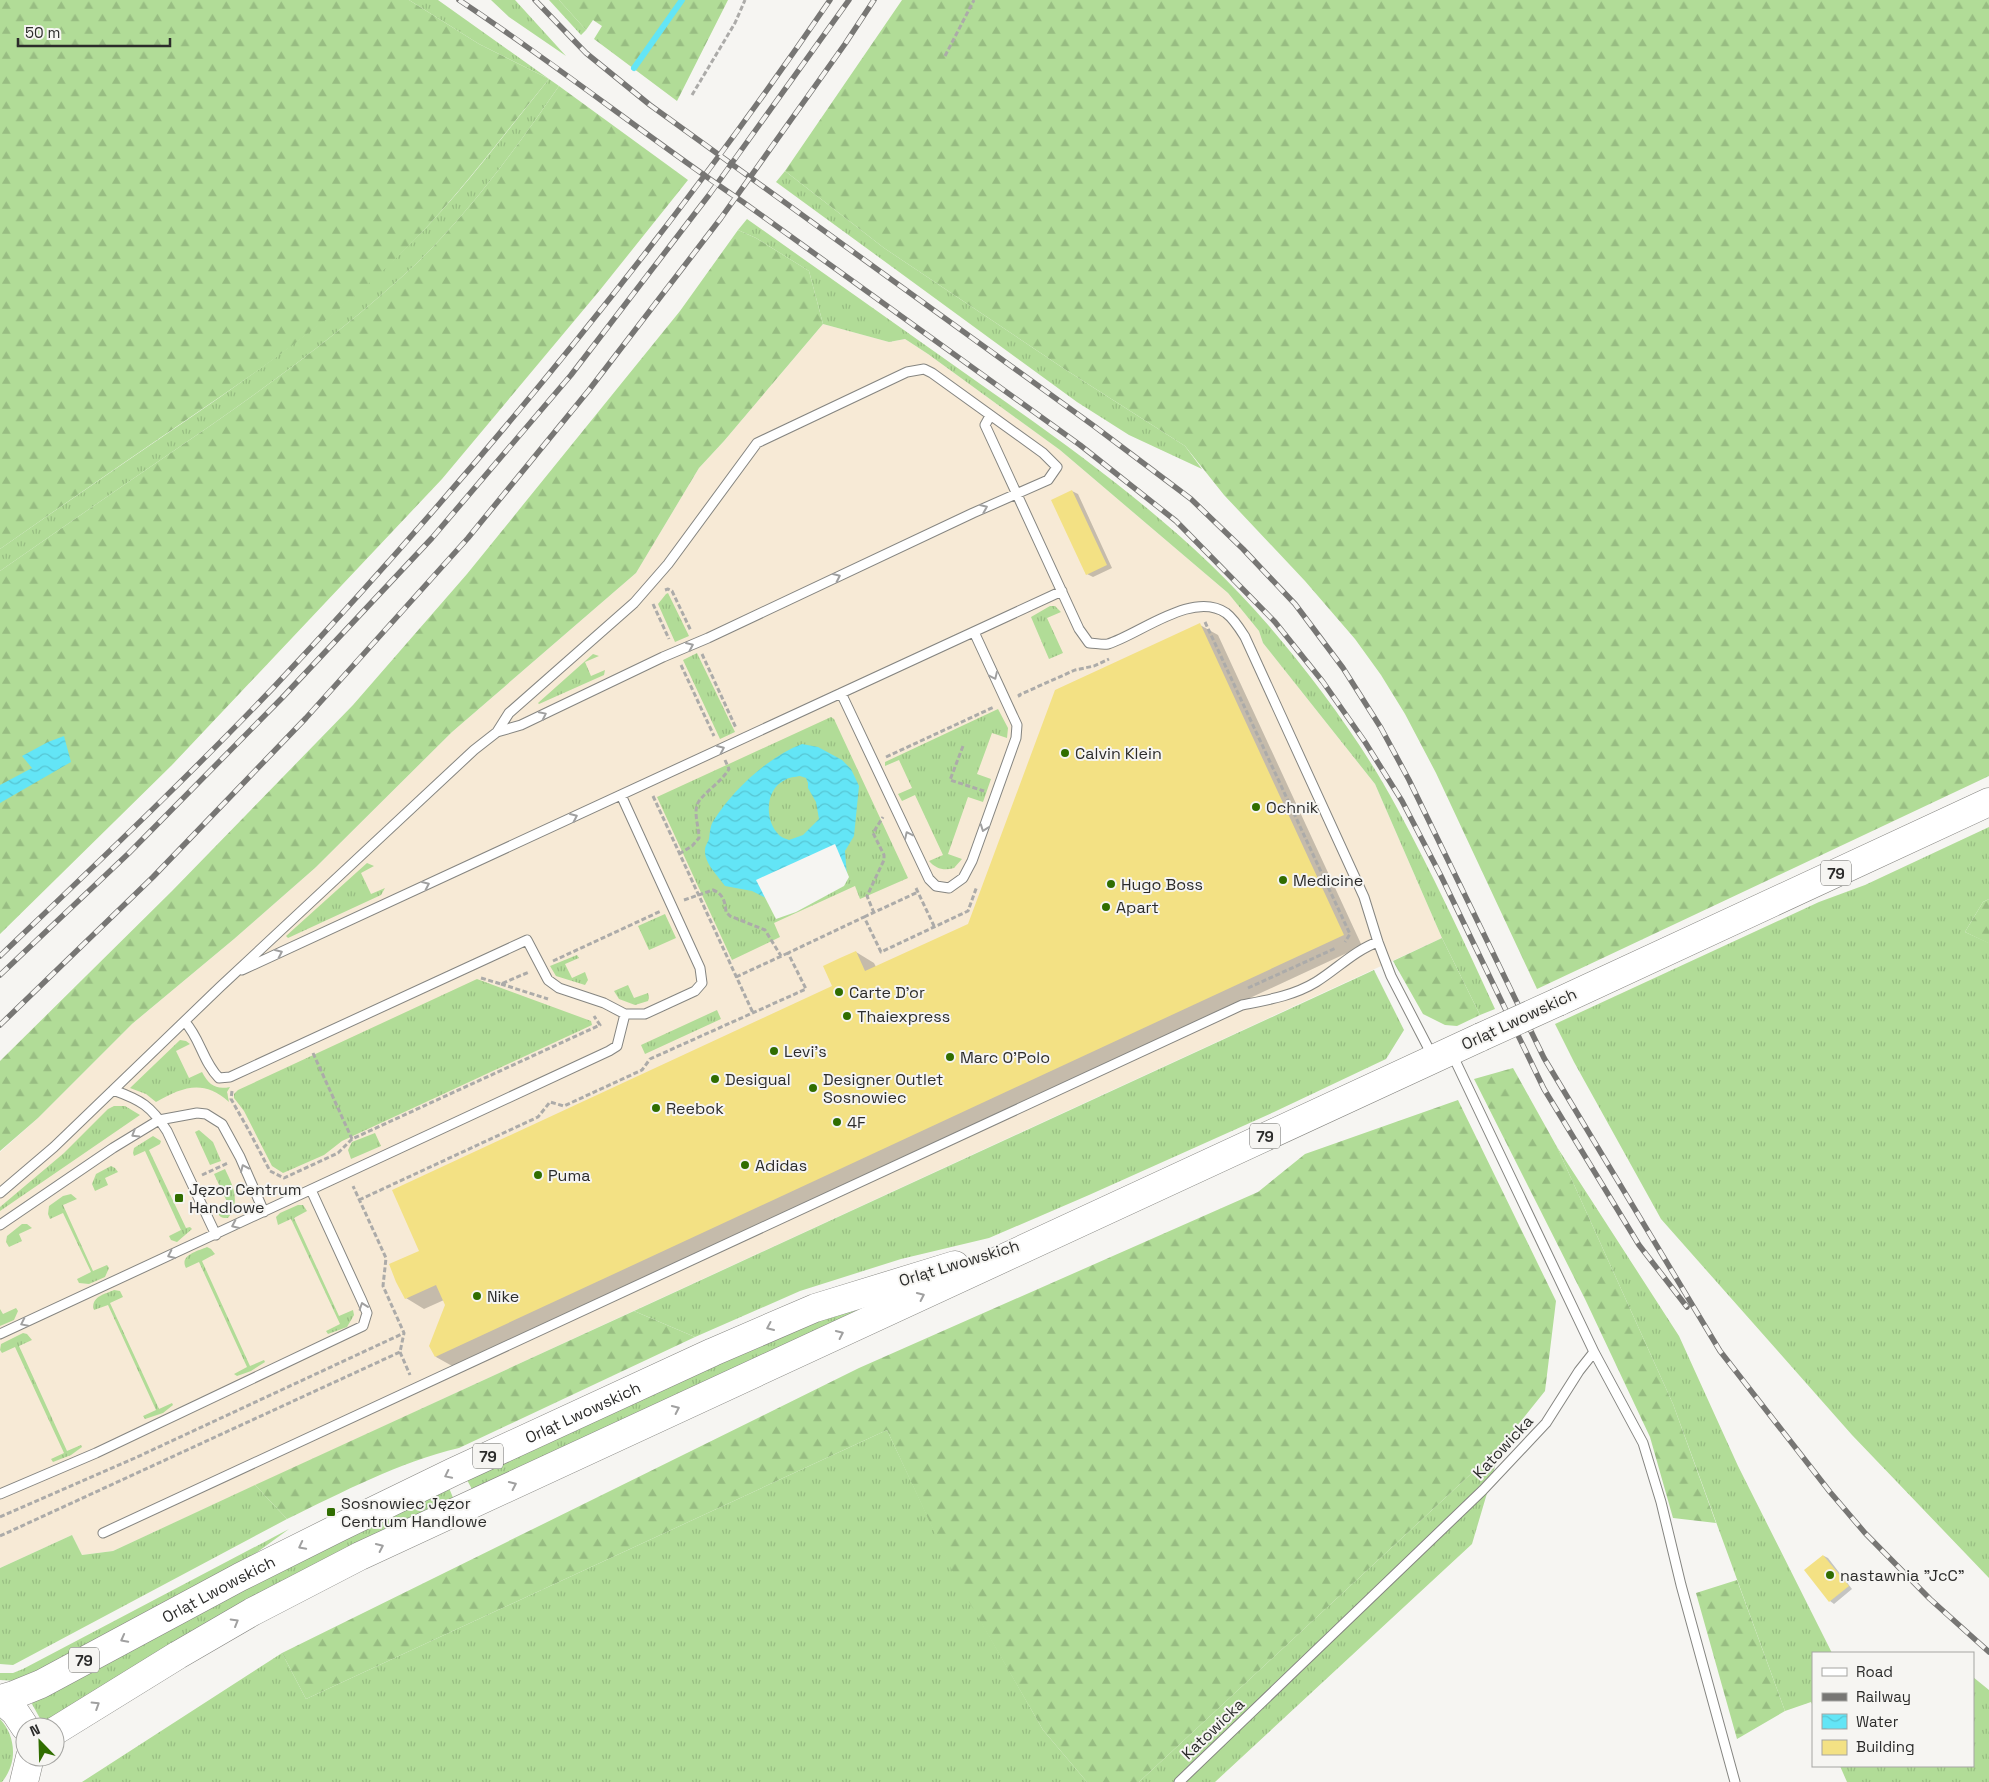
<svg xmlns="http://www.w3.org/2000/svg" width="1989" height="1782" font-family="'Space Grotesk',sans-serif">
<defs>
<pattern id="grass-tufts" width="24" height="20" patternUnits="userSpaceOnUse" patternTransform="scale(1.25)"><rect width="24" height="20" fill="#b1dc97"/><path d="M3 7l-1-3M5 7V3M7 7l1-3M15 17l-1-3M17 17v-4M19 17l1-3" fill="none" stroke="#98bd82"/></pattern>
<pattern id="forest-firs" width="22" height="20" patternUnits="userSpaceOnUse" patternTransform="scale(1.25)"><rect width="22" height="20" fill="#b1dc97"/><path d="M5 1l3.5 6h-7zM16 11l3.5 6h-7z" fill="#98bd82"/></pattern>
<pattern id="water-waves" width="16" height="10" patternUnits="userSpaceOnUse" patternTransform="scale(1.25)"><rect width="16" height="10" fill="#63e5f6"/><path d="M0 5q4-4 8 0t8 0" fill="none" stroke="#56c5d3"/></pattern>
</defs>
<rect width="100%" height="100%" fill="#f6f5f2"/>
<path fill="#f7ead6" d="M823,324L889,342L905,339L928,354L1060,450L1228,593L1259,631L1263,643L1375,784L1442,938L113,1551L82,1555L72,1535L0,1568V1152L38,1118L132,1024L234,939L315,868L452,732L636,573L699,468L724,441Z"/>
<path fill="url(#grass-tufts)" d="M409,0H438L549,79L559,86C518,146 469,213 417,263C341,334 257,394 172,452C114,492 57,531 0,571V549C61,506 123,464 184,422C255,373 325,324 388,265C449,210 497,143 549,79L479,44Z
M491,0H515L566,56L509,17Z
M549,0H559L586,30L581,35Z
M785,171L884,248L1066,370L1185,446L1202,469L1129,435L1077,402L776,182Z
M747,219C829,277 911,335 993,393C1091,462 1190,534 1269,626C1317,682 1362,743 1397,808C1432,873 1464,941 1495,1009L1480,1015L1442,938L1375,784L1263,643L1259,631L1228,593L1060,450L928,354L905,339L889,342L823,324L809,271L756,238L738,230Z
M668,593L689,636L675,642L658,604L666,594Z
M1050,606H1055L1061,612L1047,618L1063,653L1049,659L1031,617Z
M697,653L735,732L720,739L683,660Z
M593,654L599,656L585,662L591,676L605,670L604,675L539,704L538,703Z
M998,709L1008,728L1007,738L992,733L977,774L991,779L983,802L968,797L948,854L962,859L954,868C944,871 936,869 929,861L943,855L915,795L902,801L898,794L912,788L899,760L885,766V762Z
M831,717L834,719L908,878L860,899L855,886L774,923L780,937L732,960L657,797Z
M1989,827V899L1983,902L1965,932L1989,943V1578L1852,1435L1661,1219L1574,1062L1555,1024L1819,902L1865,885Z
M367,863L374,866L361,873L371,894L385,888L381,895L288,938L286,936Z
M665,914L676,938L649,950L638,926Z
M577,955L579,958L565,964L572,978L585,972L588,980L585,985L556,976L550,966Z
M1374,970L1404,1030L1386,1059L1274,1112L1089,1195L989,1238L901,1259L800,1291L695,1337L634,1311Z
M477,979L591,1021L592,1025L342,1141L324,1155L283,1173L272,1166L244,1111L234,1098V1094L238,1090Z
M628,985L634,998L648,993L649,998L648,1001L635,1005L619,999L614,991Z
M717,1010L721,1019L645,1054L641,1045Z
M180,1040L186,1041L190,1044L176,1051L189,1078L202,1072C209,1085 216,1090 230,1087L227,1092L229,1102C203,1079 183,1087 156,1102L146,1094L130,1088Z
M114,1106H125L140,1115L0,1211V1207L64,1153L108,1109Z
M199,1130L213,1142L221,1161L210,1165L195,1132Z
M375,1133L381,1146L351,1159L348,1150L352,1142Z
M153,1136L161,1141L160,1144L149,1150L186,1228L190,1227L192,1229L177,1242L171,1240L169,1236L181,1230L145,1151L134,1156L133,1153L134,1148Z
M1557,1147L1679,1336L1738,1466L1832,1653H1813V1706L1811,1702L1785,1711L1673,1404Z
M111,1166L115,1168L118,1172L105,1178L108,1185L95,1191L92,1184L96,1174Z
M225,1169C233,1186 241,1201 228,1218C223,1218 219,1218 218,1212L229,1206L214,1174Z
M71,1194L77,1199L63,1205L93,1271L107,1265L109,1268L105,1277L89,1284L79,1283L77,1279L91,1272L63,1213L50,1219L48,1214L49,1206L63,1196Z
M298,1205H303L307,1211L294,1218L339,1316L353,1310L354,1315L347,1327L328,1334L326,1331L340,1324L291,1219L278,1225L276,1217L280,1213Z
M22,1224H27L32,1228L19,1234L22,1241L9,1247L6,1242L7,1236Z
M207,1247L211,1249L215,1254L202,1261L250,1366L264,1360L265,1362L251,1371L237,1376L234,1374L247,1367L199,1262L186,1268C179,1255 198,1251 207,1247Z
M114,1290L120,1291L123,1297L110,1303L159,1409L172,1403L173,1405L163,1413L145,1419L143,1416L156,1410L108,1305L94,1310C90,1297 105,1294 114,1290Z
M893,1295L473,1491L467,1480L764,1343L845,1310Z
M16,1308L18,1311L14,1320L0,1326V1309L3,1314Z
M23,1333L27,1334L32,1340L19,1346L67,1451L81,1445L82,1447L71,1455L53,1462L51,1459L64,1453L15,1347L2,1353L0,1350L1,1344Z
M887,1430L958,1581L1043,1730L1087,1782H82L282,1653L306,1699Z
M1501,1446L1472,1544L1215,1782H1139Z
M255,1485L287,1519L13,1665L0,1664V1568L72,1535L82,1555L113,1551Z
M449,1488L454,1500L152,1656L44,1723L42,1722L32,1704L33,1701L255,1583Z
M289,1529L245,1561L19,1681L0,1680V1673H13L23,1669Z
M1973,1677L1989,1690V1782H1847L1840,1766H1973Z
M0,1719C16,1736 18,1763 2,1782H0Z"/>
<path fill="url(#forest-firs)" d="M0,0H409L479,44L549,79C497,142 450,208 390,264C329,322 261,369 192,416C128,460 64,504 0,549Z
M559,0H728L677,101L594,39L602,26L593,20L586,30Z
M902,0H1989V776L1537,989L1436,773L1405,714L1381,675L1355,639L1305,581L1224,495L1185,446L1066,370L884,248L785,171Z
M559,86L688,180L600,290L442,479L172,765L0,934V571C57,531 114,492 172,452C257,394 341,334 417,263C469,213 518,146 559,86Z
M738,230L756,238L809,271L823,324L724,441L699,468L636,573L452,732L315,868L234,939L132,1024L38,1118L0,1151V1061L172,891L353,705L467,574L680,311Z
M1989,899V943H1988L1965,932L1983,902Z
M1442,938L1480,1015L1457,1026L1445,1025L1423,1014L1393,961Z
M1513,1068L1557,1147L1673,1404L1716,1523L1673,1518L1650,1437L1585,1299L1474,1079Z
M1458,1100L1556,1301L1545,1391L1501,1446L1139,1782H1087L1043,1730L957,1581L887,1430L306,1699L282,1653L859,1368L1258,1192L1305,1154Z
M634,1311L695,1337L459,1448C399,1462 343,1492 287,1519L255,1485Z
M1737,1580L1785,1711L1737,1739L1696,1593Z"/>
<path fill="url(#water-waves)" fill-rule="evenodd" d="M64,736L71,762L0,803V785L32,768L22,756L48,742Z
M802,744L818,747L842,760L851,769L859,786L854,836L845,851L847,877L766,898L752,891L725,886C718,876 704,863 705,850C705,846 708,842 709,839C710,833 710,825 714,820C733,790 768,757 802,744ZM800,776L806,778L808,783V788L816,802L819,819L803,835L789,840C786,839 781,837 779,835C764,820 765,789 785,780C789,777 795,777 800,776Z"/>
<path fill="#f6f5f2" d="M835,844L849,877L844,886L796,912L776,919L756,880Z"/>
<path fill="#0003" d="M1072,491L1078,494L1112,568L1093,577L1087,574Z
M1200,625L1218,635L1362,946L454,1367L436,1357L446,1305L444,1300L424,1309L406,1298L834,987L856,952L874,963L876,967L969,925Z
M1824,1556L1828,1558L1852,1589L1834,1604L1830,1601L1806,1571Z"/>
<g fill="none" stroke-linecap="round" stroke-linejoin="round">
<path stroke="#63e5f6" stroke-width="6" d="M634,68L682,0"/>
</g>
<path fill="#f3e184" d="M1072,490L1107,565L1086,575L1051,500Z
M1200,623L1344,935L435,1357L429,1346L445,1305L436,1285L405,1299L396,1282L389,1264L419,1251L392,1190L832,986L823,966L840,958L856,951L865,971L968,924L1055,690Z
M1823,1555L1849,1586L1829,1602L1804,1570Z"/>
<g fill="none" stroke-linecap="round" stroke-linejoin="round">
<defs>
<path id="lane" d="M990,416L985,425L1079,629L1089,643C1095,643 1102,645 1108,644C1140,634 1193,590 1226,613C1234,619 1240,629 1245,637L1364,897L1378,942L1391,976L1433,1057
M841,693L929,879L936,886L949,888L963,878L972,861L1016,738L1017,725L974,632
M242,970L1062,591
M185,1022C200,1038 203,1062 219,1078L230,1077L527,940L548,980L559,988L604,1003L625,1014H645L695,991L702,983L700,968L621,795
M113,1090C141,1100 151,1106 167,1131L216,1235
M0,1193L54,1147L220,987L474,750L497,732L509,713L634,603L668,564L757,443L907,372L924,369L932,373L1043,453L1057,467L1048,480L973,513L708,638L663,657L521,725L497,732
M0,1225L113,1148L159,1120L197,1113L206,1114L222,1124L240,1157L264,1212
M0,1334L609,1051L617,1046L625,1014
M1594,1352L1643,1443L1661,1502L1681,1585L1735,1782
M0,1494L96,1453L363,1326L367,1313L362,1301L311,1190
M103,1533L1242,1005C1267,1000 1293,996 1316,982C1337,969 1355,950 1378,942
M1179,1782L1483,1490L1546,1423L1579,1371L1594,1352L1452,1054"/>
<g id="primary">
<path d="M1558,1002L1989,802"/>
<path id="s1" d="M0,1699L14,1695L41,1684L240,1577L338,1528L453,1472L713,1352L815,1308L955,1265"/>
<path d="M0,1699L15,1712L25,1727"/>
<path d="M55,1731L178,1655L252,1612L360,1556L1481,1037"/>
<path d="M24,1782L30,1757"/>
</g>
</defs>
<use href="#lane" stroke="#858581" stroke-width="11"/>
<use href="#primary" stroke="#858581" stroke-width="29"/>
<path stroke="#acaba9" stroke-width="3" stroke-dasharray="5 2.5" stroke-linecap="butt" d="M945,56L974,0
M692,95L735,23L745,0
M665,590L668,589L672,591L691,631
M653,604L669,639
M1205,622L1350,934L1345,942
M702,654L736,728
M681,665L714,736
M1020,697L1019,695L1075,670L1094,666L1109,659
M963,746L950,780L984,791
M886,757L994,707
M653,796L753,1013
M679,854L692,846L699,838C699,828 694,815 697,805C701,794 721,783 729,769L725,760
M916,888L934,926
M684,900L713,890C723,894 725,901 726,912L730,916L765,930L781,956
M874,913L867,896L884,860V855L873,833L883,817
M864,917L918,892
M553,961L661,911
M736,977L788,953
M481,978L501,984L529,972
M501,984L548,999
M1248,988L1336,948
M313,1053L352,1139
M232,1091L231,1099L248,1129L270,1171L284,1178L338,1153L352,1139L600,1025L594,1016
M202,1175L228,1163
M359,1200L538,1117L550,1102L564,1106L642,1070L650,1059L806,989L788,953L864,917L881,952L968,911L977,886
M400,1352L410,1375
M0,1517L135,1458L404,1333
M0,1536L400,1352L404,1333L383,1286L386,1258L353,1186"/>
<use href="#lane" stroke="#fff" stroke-width="9"/>
<use href="#primary" stroke="#fff" stroke-width="28"/>
<defs>
<path id="rail" d="M459,0C556,64 647,137 743,202L1080,445L1176,521L1275,622L1323,682L1365,742L1402,801L1441,876L1544,1089L1639,1245L1687,1307
M535,0L586,53L650,105L1094,426L1191,499L1243,549L1295,604L1343,668L1381,728L1409,780L1544,1058L1720,1351L1830,1492L1865,1533L1930,1599L1989,1652
M0,956C92,868 185,780 273,688C475,473 663,244 830,0
M0,975L129,853L282,698L432,538L571,375L709,195L849,0
M0,1025L153,877L306,718L468,538L589,390L721,218L845,44L874,0"/>
</defs>
<use href="#rail" stroke="#777674" stroke-width="5.5"/>
<use href="#rail" stroke="#f6f5f2" stroke-width="4" stroke-dasharray="11" stroke-linecap="butt"/>
<defs>
<path id="primary-bridge" d="M1481,1037L1558,1002"/>
</defs>
<use href="#primary-bridge" stroke="#858581" stroke-width="29" stroke-linecap="butt"/>
<use href="#primary-bridge" stroke="#fff" stroke-width="28"/>
</g>
<defs><path id="oneway-chevron" d="M-2-3.5L2.5 0L-2 3.5" fill="none" stroke-width="1.6" stroke-linecap="round" stroke-linejoin="round" transform="scale(1.25)"/></defs>
<g stroke="#a0a0a0">
<use href="#oneway-chevron" transform="translate(984 508) rotate(-23)"/>
<use href="#oneway-chevron" transform="translate(837 577) rotate(-25)"/>
<use href="#oneway-chevron" transform="translate(690 646) rotate(-24)"/>
<use href="#oneway-chevron" transform="translate(994 676) rotate(65)"/>
<use href="#oneway-chevron" transform="translate(543 715) rotate(-26)"/>
<use href="#oneway-chevron" transform="translate(721 749) rotate(-25)"/>
<use href="#oneway-chevron" transform="translate(574 817) rotate(-25)"/>
<use href="#oneway-chevron" transform="translate(984 828) rotate(110)"/>
<use href="#oneway-chevron" transform="translate(908 835) rotate(-115)"/>
<use href="#oneway-chevron" transform="translate(426 885) rotate(-25)"/>
<use href="#oneway-chevron" transform="translate(279 953) rotate(-25)"/>
<use href="#oneway-chevron" transform="translate(135 1134) rotate(148)"/>
<use href="#oneway-chevron" transform="translate(244 1168) rotate(-114)"/>
<use href="#oneway-chevron" transform="translate(235 1225) rotate(155)"/>
<use href="#oneway-chevron" transform="translate(171 1255) rotate(155)"/>
<use href="#oneway-chevron" transform="translate(921 1296) rotate(-25)"/>
<use href="#oneway-chevron" transform="translate(363 1306) rotate(-109)"/>
<use href="#oneway-chevron" transform="translate(24 1323) rotate(154)"/>
<use href="#oneway-chevron" transform="translate(770 1327) rotate(156)"/>
<use href="#oneway-chevron" transform="translate(840 1334) rotate(-25)"/>
<use href="#oneway-chevron" transform="translate(676 1409) rotate(-25)"/>
<use href="#oneway-chevron" transform="translate(448 1475) rotate(154)"/>
<use href="#oneway-chevron" transform="translate(513 1485) rotate(-25)"/>
<use href="#oneway-chevron" transform="translate(302 1546) rotate(153)"/>
<use href="#oneway-chevron" transform="translate(380 1547) rotate(-25)"/>
<use href="#oneway-chevron" transform="translate(235 1622) rotate(-30)"/>
<use href="#oneway-chevron" transform="translate(124 1639) rotate(152)"/>
<use href="#oneway-chevron" transform="translate(96 1705) rotate(-32)"/>
</g>
<g fill="#306d00" stroke="#f6f5f2" stroke-width="2">
<circle cx="1065" cy="753" r="5"/>
<circle cx="1256" cy="807" r="5"/>
<circle cx="1283" cy="880" r="5"/>
<circle cx="1111" cy="884" r="5"/>
<circle cx="1106" cy="907" r="5"/>
<circle cx="839" cy="992" r="5"/>
<circle cx="847" cy="1016" r="5"/>
<circle cx="774" cy="1051" r="5"/>
<circle cx="950" cy="1057" r="5"/>
<circle cx="715" cy="1079" r="5"/>
<circle cx="813" cy="1088" r="5"/>
<circle cx="656" cy="1108" r="5"/>
<circle cx="837" cy="1122" r="5"/>
<circle cx="745" cy="1165" r="5"/>
<circle cx="538" cy="1175" r="5"/>
<rect x="174" y="1193" width="10" height="10" rx="2.5"/>
<circle cx="477" cy="1296" r="5"/>
<rect x="326" y="1507" width="10" height="10" rx="2.5"/>
<circle cx="1830" cy="1575" r="5"/>
</g>
<g text-anchor="middle" dominant-baseline="central" stroke-width="4" stroke-linejoin="round" paint-order="stroke">
<g fill="#f6f5f2" stroke="#696867" stroke-width="1">
<rect x="1821" y="860.5" width="30" height="25" rx="4"/>
<rect x="1250" y="1123.5" width="30" height="25" rx="4"/>
<rect x="473" y="1443.5" width="30" height="25" rx="4"/>
<rect x="69" y="1647.5" width="30" height="25" rx="4"/>
</g>
<g font-size="15" font-weight="bold" fill="#2c2c2b">
<text x="1836" y="873">79</text>
<text x="1265" y="1136">79</text>
<text x="488" y="1456">79</text>
<text x="84" y="1660">79</text>
</g>
<g font-size="16" fill="#2c2c2b" stroke="#f6f5f2" text-anchor="start">
<text x="1075" y="753">Calvin Klein</text>
<text x="1266" y="807">Ochnik</text>
<text x="1293" y="880">Medicine</text>
<text x="1121" y="884">Hugo Boss</text>
<text x="1116" y="907">Apart</text>
<text x="849" y="992">Carte D'or</text>
<text x="857" y="1016">Thaiexpress</text>
<text x="784" y="1051">Levi's</text>
<text x="960" y="1057">Marc O'Polo</text>
<text x="725" y="1079">Desigual</text>
<text x="823" y="1079">Designer Outlet<tspan x="823" dy="18">Sosnowiec</tspan></text>
<text x="666" y="1108">Reebok</text>
<text x="847" y="1122">4F</text>
<text x="755" y="1165">Adidas</text>
<text x="548" y="1175">Puma</text>
<text x="189" y="1189">Jęzor Centrum<tspan x="189" dy="18">Handlowe</tspan></text>
<text x="487" y="1296">Nike</text>
<text x="341" y="1503">Sosnowiec Jęzor<tspan x="341" dy="18">Centrum Handlowe</tspan></text>
<text x="1840" y="1575">nastawnia "JcC"</text>
</g>
<g font-size="16" fill="#2c2c2b" stroke="#f6f5f2">
<text transform="translate(1519 1019) rotate(-25)">Orląt Lwowskich</text>
<text transform="translate(959 1263) rotate(-17)">Orląt Lwowskich</text>
<text stroke="none"><textPath href="#s1" startOffset="650">Orląt Lwowskich</textPath></text>
<text transform="translate(1503 1447) rotate(-47)">Katowicka</text>
<text stroke="none"><textPath href="#s1" startOffset="245">Orląt Lwowskich</textPath></text>
<text transform="translate(1213 1729) rotate(-44)">Katowicka</text>
</g>
</g>
<rect x="1812" y="1652" width="162" height="115" fill="#f6f5f2" stroke="#a5a5a2"/>
<rect x="1822" y="1668" width="25" height="8" fill="#ffffff" stroke="#a5a5a2"/>
<text x="1856" y="1677" font-size="15" fill="#2c2c2b">Road</text>
<rect x="1822" y="1693" width="25" height="8" fill="#777674" stroke="#a5a5a2"/>
<text x="1856" y="1702" font-size="15" fill="#2c2c2b">Railway</text>
<rect x="1822" y="1714" width="25" height="15" fill="url(#water-waves)" stroke="#a5a5a2"/>
<text x="1856" y="1727" font-size="15" fill="#2c2c2b">Water</text>
<rect x="1822" y="1740" width="25" height="15" fill="#f3e184" stroke="#a5a5a2"/>
<text x="1856" y="1752" font-size="15" fill="#2c2c2b">Building</text>
<g transform="translate(40 1742) rotate(337)"><circle r="24" fill="#f6f5f2" stroke="#a5a5a2"/>
<path d="M0-4L9 19L0 12L-9 19Z" fill="#306d00"/>
<text y="-8" font-size="14" font-weight="bold" text-anchor="middle" fill="#2c2c2b">N</text>
</g>
<path d="M18 38v8h152v-8" fill="none" stroke="#2c2c2b" stroke-width="2.5"/>
<text x="25" y="38" font-size="15" fill="#2c2c2b" stroke="#f6f5f2" stroke-width="4" paint-order="stroke">50 m</text>
</svg>
